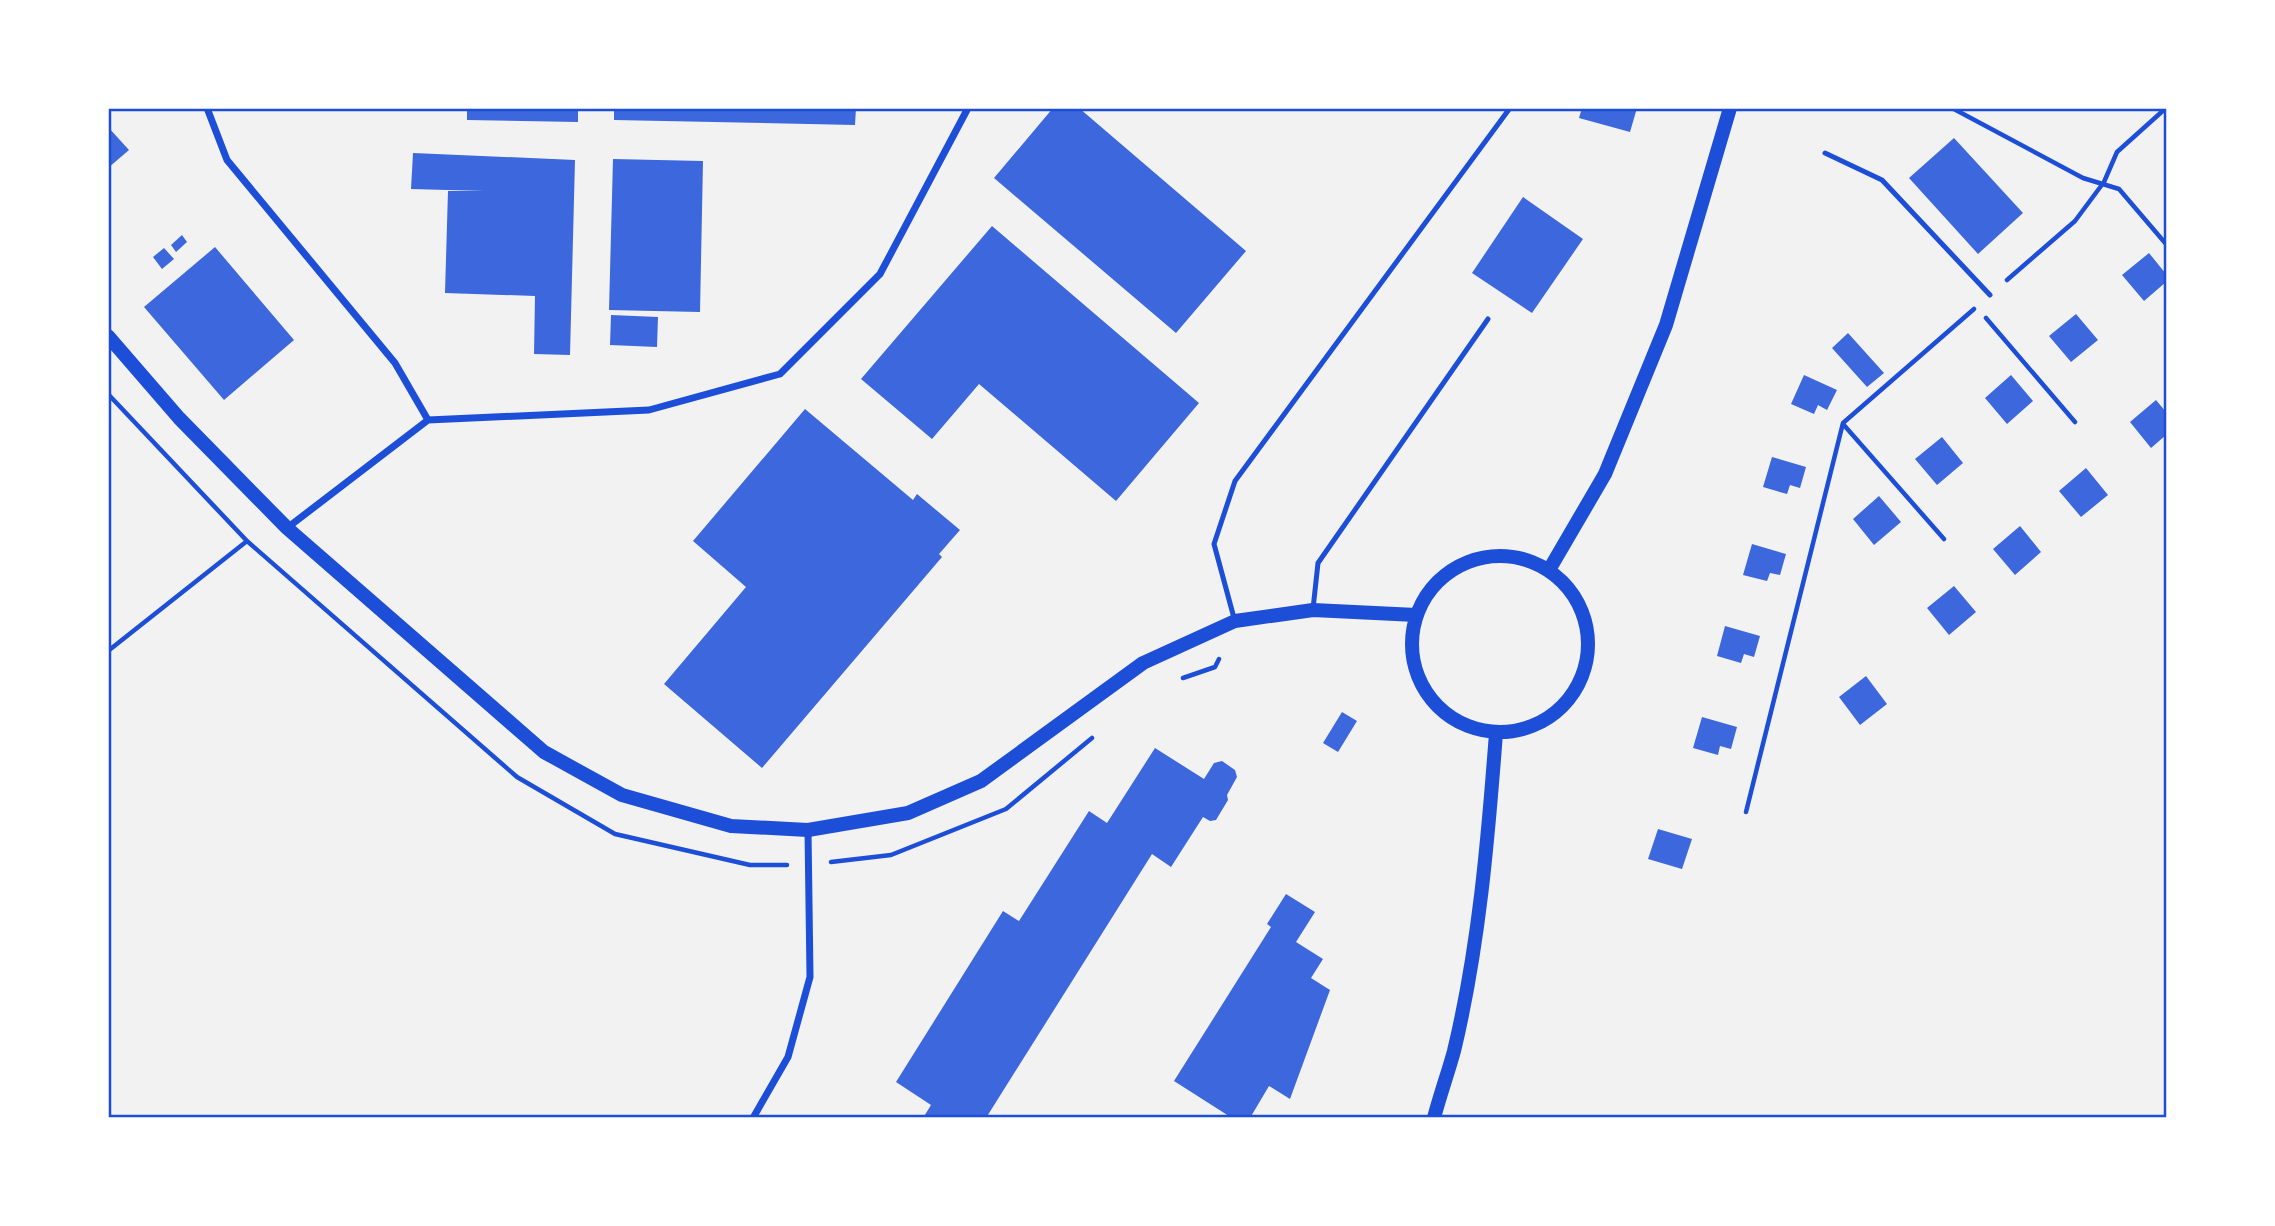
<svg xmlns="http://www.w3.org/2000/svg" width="2275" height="1226" font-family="'DejaVu Sans',sans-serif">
<rect width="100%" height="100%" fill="#f2f2f2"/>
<path fill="#3d67dc" d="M467,108H578V122L467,120Z
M614,108H856L855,125L614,120Z
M1053,108H1079L1246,251L1176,333L994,178Z
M1582,108H1637L1630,132L1579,118Z
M108,127L129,150L108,168Z
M1954,138L2023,213L1978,254L1909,178Z
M413,153L575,160L570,355L534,354L535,296L445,293L448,191H484L411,189Z
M613,159L703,161L700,312L609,310Z
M1523,197L1583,239L1532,313L1472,273Z
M992,226L1199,403L1116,501L979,384L932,439L861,379Z
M182,235L187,242L176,252L171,245Z
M215,247L294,340L224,400L144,307Z
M164,248L174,259L162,269L153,257Z
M2149,253L2166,274V282L2144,301L2122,275Z
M2076,314L2098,340L2071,362L2049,336Z
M611,315L658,317L657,347L610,345Z
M1848,333L1884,373L1867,387L1832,348Z
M1804,375L1837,390L1827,410L1818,405L1814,414L1791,404Z
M2011,375L2033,401L2007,424L1985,398Z
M2156,400L2166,412V435L2151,448L2130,422Z
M805,409L913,500L917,494L960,530L939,554L942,557L762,768L664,684L746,587L693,541Z
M1942,437L1963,463L1937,485L1915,459Z
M1772,457L1806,467L1800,488L1790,485L1787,494L1763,487Z
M2086,468L2108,495L2081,517L2059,491Z
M1879,496L1901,522L1874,545L1853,519Z
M2020,526L2041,552L2015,575L1993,549Z
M1752,544L1786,554L1780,575L1770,573L1767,581L1743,575Z
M1954,586L1976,612L1949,635L1927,608Z
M1725,626L1760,636L1754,657L1744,654L1741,663L1717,656Z
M1866,676L1887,704L1860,725L1839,697Z
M1342,712L1357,721L1338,752L1323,743Z
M1702,717L1737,727L1731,749L1720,746L1718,755L1693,748Z
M1155,748L1204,779L1214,763L1222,761L1235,770L1237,777L1227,795L1228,800L1216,820L1210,821L1203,817L1171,867L1152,854L986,1118H923L931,1105L896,1082L1003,911L1019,921L1089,811L1107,823Z
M1658,829L1692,839L1682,869L1648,859Z
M1286,894L1315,912L1296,942L1323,959L1311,978L1330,990L1290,1099L1269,1086L1250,1118H1232L1174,1081L1271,927L1267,924Z"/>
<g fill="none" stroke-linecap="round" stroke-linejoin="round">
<path stroke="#1d4ed8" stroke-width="4.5" d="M1952,108L2083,178L2119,189L2166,244
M2007,280L2075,221L2104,182L2117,152L2166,108
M1986,318L2075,422
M108,394L247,541L517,777L615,834L750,865H787
M1843,424L1944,539
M108,651L247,541
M1183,678L1215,667L1219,659
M1746,812L1843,423L1974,309
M831,862L891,855L1006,809L1092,738"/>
<path stroke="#1d4ed8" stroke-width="5" d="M1825,153L1882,180L1990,295
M1313,609L1318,563L1488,319
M1234,618L1214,544L1235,481L1510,108"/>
<path stroke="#1d4ed8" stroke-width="7" d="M207,108L227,160L395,363L428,420
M287,528L428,420L649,410L780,374L880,274L968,108
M753,1118L788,1057L810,977L808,830"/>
<path stroke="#1d4ed8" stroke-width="14" d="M108,336L179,418L287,528L544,752L622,795L731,826L808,830L908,813L981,781L1143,663L1235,621L1313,610L1416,615
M1412 644a88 88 0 1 1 176 0a88 88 0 1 1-176 0Z
M1549,570L1605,474L1666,325L1730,108
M1434,1118C1440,1095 1448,1073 1454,1051C1479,947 1488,839 1496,733"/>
</g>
<rect width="2275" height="1226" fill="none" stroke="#ffffff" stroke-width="220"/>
<rect x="110" y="110" width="2055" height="1006" fill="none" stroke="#1d4ed8" stroke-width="2.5"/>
</svg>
